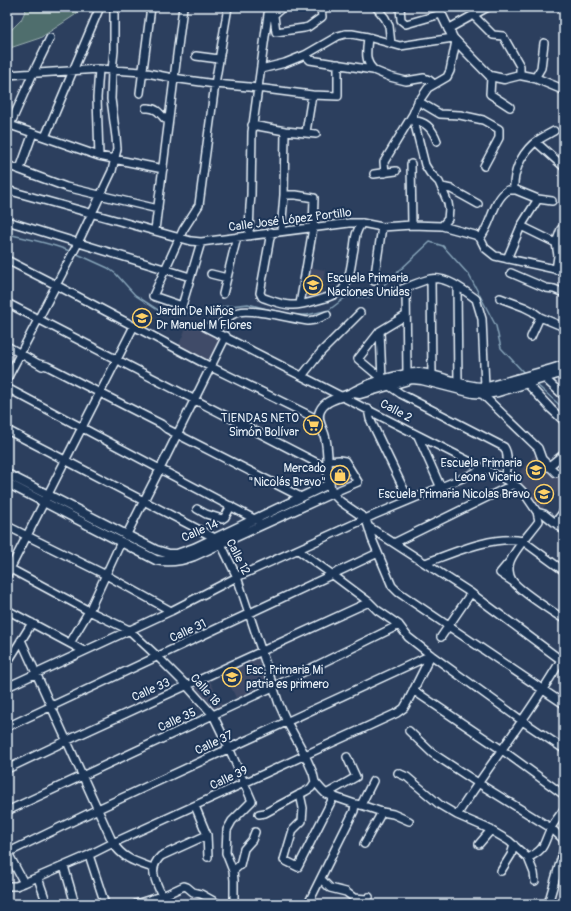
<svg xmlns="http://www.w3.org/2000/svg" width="571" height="911" font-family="Pangolin,sans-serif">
<rect width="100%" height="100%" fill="#2c3f5e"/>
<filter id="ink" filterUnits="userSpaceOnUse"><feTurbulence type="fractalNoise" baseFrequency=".025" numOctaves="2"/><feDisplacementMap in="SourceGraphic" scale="8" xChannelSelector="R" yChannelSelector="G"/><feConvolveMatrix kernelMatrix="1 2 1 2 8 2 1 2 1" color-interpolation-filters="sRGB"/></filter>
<g filter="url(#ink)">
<path fill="#3f4b67" d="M308,267L325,270L320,300L302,297Z
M189,321L223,338L210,365L178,347Z
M536,453L564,484L542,509L519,485L511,482Z
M340,462L344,464L355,482L338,489L329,483L331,465Z
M258,656L267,684L236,698L224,672Z
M209,679L222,705L212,710L191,688Z"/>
<path fill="#4f6e6d" stroke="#9cb0b2" d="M27,7H82L75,15L40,38L7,49V34L21,20Z"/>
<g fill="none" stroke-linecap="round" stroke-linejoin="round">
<path stroke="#85a2b7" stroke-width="1.5" d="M7,234C29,239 50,243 72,252
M75,253L108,268L116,274L135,295L161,312L198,314L221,307L248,304L275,311
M291,315H307L329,310L346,297H371L430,242L443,246L469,275L496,326L501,348L525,374
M536,384L564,409"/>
<defs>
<path id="minor" d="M376,7L385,18L389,26L391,44
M400,7L401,20L406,24L441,14
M561,7H564
M473,15L493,35L503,36L520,66V75
M274,16L276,32L304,28L308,27L322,17L321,7
M271,17L283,7
M448,29L488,7
M368,37C367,49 364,61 373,69
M305,55L310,60L373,70L390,77L406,81L424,78L429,80L434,84
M196,56L219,59
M99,69L97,98L99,156
M261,69L285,63L305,55L338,36L345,34H352L368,37L400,46L453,38
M7,75L99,69L142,72L173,78L215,84L249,87L312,95L338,96V64
M491,77L490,94L510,107
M535,78L541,68L544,43
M140,93L151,7
M418,101L440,114L460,115L483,120L499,129V138L484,166
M146,108C155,107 159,112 165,119H169
M414,121C426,121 433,130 437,141
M7,124L99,156L163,169
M10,125L33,73L50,38
M252,125L285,131L316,134
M306,132L312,95
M45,137L100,7
M536,142L564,167
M411,164L412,225
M7,165L66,187L158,209
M20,169L33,133
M385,173L384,162L413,114
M374,174L396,171
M442,187L451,189L478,204
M7,190L191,241L201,242L349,223H362L382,227L412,225L442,226L448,219L449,209L448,203L439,182L430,173L425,165L416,129L413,114L417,104L428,88L447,77L450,71L456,41
M514,190C513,173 520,156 533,144C538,139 547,135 554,131
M284,195H296L314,198L313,228L300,304
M7,221L190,277
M442,226L475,235L480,238L485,248L495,256L564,271
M521,226L556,243
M155,230L183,7
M281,231L284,195L285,131
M271,232L260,293L262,297L264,298C273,301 282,305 291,305C300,306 338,296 343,289C350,280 351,265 353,254C356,241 353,235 362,223
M249,235L250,206L251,195L252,132L269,7
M480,238C492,224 492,201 508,190H516L538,199L552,201
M201,242L182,306L153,296L183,230L199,205L215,84L228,7
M556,243L558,256L556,270
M556,243L561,229
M507,259L521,226L538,199
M7,260L56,285L211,367L319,420
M511,273L546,288L554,289L564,293
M211,274L227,278
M431,279L432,376
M374,281L382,227
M457,287L458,383
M406,288L407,374
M394,292C406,288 418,282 430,279C446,276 464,290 476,299L482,319L485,387
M223,294L237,237
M500,298L524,307L532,311L540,317L564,327
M7,303L327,468
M205,327L504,479L518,487L524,493L537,512L544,514L564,530
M215,331C220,323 230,314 239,312C252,308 292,319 308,321L315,320L327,315
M380,331L382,380
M531,337L540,317
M7,346L42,366
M39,364L47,366L161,424L167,429L301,497
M302,376L321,352L360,313
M542,376L564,396
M7,379L76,247L112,171L117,149L116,137L111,99L112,70L114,51V7
M382,379L358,359L380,331L405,316
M524,380L551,409L564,421
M388,385L401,394L504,447C510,456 506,469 504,479
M7,388L258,521
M100,393L134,326
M482,394L538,448L542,459L556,473
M368,409L370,419L409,500
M7,430L215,538L221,544L237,577L279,704L287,722L305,755L313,773L315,782L322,790L326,794L355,804L361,805L382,812L393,814L409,821
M418,436L441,488
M327,461L339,460L345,461L358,482L332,493L341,502L366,519L372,539L392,586L398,592L564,704
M548,467L564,454
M197,509L206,514L222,519L225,517L231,506
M537,512L539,521C532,531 513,551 510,562C508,567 509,576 512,580C517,589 554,613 564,619
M555,523L564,511
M7,526L106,575L171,611
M369,527L471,593L561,660H564
M126,536L160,469L226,336
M394,543L512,485
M298,550L333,575L369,602L377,610L399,625L408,637L431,655L521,720L564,749
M510,561L500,573L512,581
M425,563C453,553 492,535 523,541L564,571
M7,567L89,611L129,630L158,657L187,686L213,715L229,748L252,801L232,821L227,830L226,853L233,871L234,880V904
M7,575L98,396
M7,610L84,651
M441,637L471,593
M21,640L113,843C123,859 136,862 153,868
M70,643L89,611L121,542
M7,663L32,623
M7,687L171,611L237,577L374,515L484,469
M413,690L502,750L564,795
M7,727L378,553
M409,731L432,753L478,783L551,828L562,838L564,842
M7,769L68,740L369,602
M398,773L407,777L440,805L457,815L487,828L509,841L528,858
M300,794L303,808L302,821L293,830L284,860L298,867L334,796
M326,794L356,777L347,757
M361,805L373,781
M195,806L207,835L208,857
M7,811L273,687L399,625
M259,814L265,813L306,791L311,788L315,782
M457,815C491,762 530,714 561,660
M364,844L382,812
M479,844L491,830
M7,853L98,809L431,655
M8,853L24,883
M89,855L105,904
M528,858C547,848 542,845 551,828C554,822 560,815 564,809
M528,858L534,873L535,881
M64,866L75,904
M233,871L240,865L244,849L252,840L255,832
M501,871L511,855L514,845
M38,878L47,904
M322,880L330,888L346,892L354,898L367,899L369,897
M7,886H16L24,883L89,855L113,843L397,713L404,708L408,701L431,655
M162,896C156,881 147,869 161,856L207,835
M136,904L167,894L184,886L187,887L193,892L201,894L219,904
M308,904L350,819L354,811L355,804
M548,904L564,849V842"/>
<path id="major" d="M438,7L453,38L490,76L504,79L520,75L535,78L564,90
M354,393L360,394L412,379L422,380L473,393L486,394L498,392L564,372
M7,474L156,550L169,554H177L194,548L329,484
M7,483L156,560C170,563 181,561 194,556L332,493C325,475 330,455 325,437C323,428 316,420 320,411C325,399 341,398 351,393C354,392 356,390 359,389C372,382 405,372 420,373C442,375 463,388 485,387C493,386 501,383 509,381C527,376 546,371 564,365"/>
</defs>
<use href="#minor" stroke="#e8f1f8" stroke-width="10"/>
<use href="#major" stroke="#e8f1f8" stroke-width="11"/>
<use href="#minor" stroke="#1d3557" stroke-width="7"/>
<use href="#major" stroke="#1d3557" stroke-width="8"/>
</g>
</g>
<defs>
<symbol id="school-ring" viewBox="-11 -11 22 22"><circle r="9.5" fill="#1d3557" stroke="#ffd166" stroke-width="1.5"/><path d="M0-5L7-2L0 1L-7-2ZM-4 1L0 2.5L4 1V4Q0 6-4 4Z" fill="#ffd166"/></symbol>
<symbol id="supermarket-ring" viewBox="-11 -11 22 22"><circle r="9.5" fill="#1d3557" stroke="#ffd166" stroke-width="1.5"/><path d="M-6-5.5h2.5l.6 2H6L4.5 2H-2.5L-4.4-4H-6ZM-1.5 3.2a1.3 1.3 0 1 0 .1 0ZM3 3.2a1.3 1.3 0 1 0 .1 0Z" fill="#ffd166"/></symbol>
<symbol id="shop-ring" viewBox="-11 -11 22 22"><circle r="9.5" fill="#1d3557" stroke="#ffd166" stroke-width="1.5"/><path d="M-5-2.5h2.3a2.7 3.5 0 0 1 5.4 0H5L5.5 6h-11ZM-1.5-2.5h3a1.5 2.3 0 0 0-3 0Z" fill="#ffd166"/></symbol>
</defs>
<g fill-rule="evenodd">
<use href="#school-ring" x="302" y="274" width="22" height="22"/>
<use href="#school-ring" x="131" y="307" width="22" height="22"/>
<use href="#supermarket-ring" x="302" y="414" width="22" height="22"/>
<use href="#school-ring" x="525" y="459" width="22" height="22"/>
<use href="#shop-ring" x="329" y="464" width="22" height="22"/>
<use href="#school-ring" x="533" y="483" width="22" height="22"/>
<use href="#school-ring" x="221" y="666" width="22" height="22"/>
</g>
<g text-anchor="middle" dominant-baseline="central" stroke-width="4" stroke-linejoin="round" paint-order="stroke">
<g font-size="12" fill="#e8f1f8" stroke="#1d3557">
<text transform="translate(290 220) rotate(-7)">Calle José López Portillo</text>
<text transform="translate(396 411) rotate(28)">Calle 2</text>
<text transform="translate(200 531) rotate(-24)">Calle 14</text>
<text transform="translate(238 557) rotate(63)">Calle 12</text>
<text transform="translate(188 631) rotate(-25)">Calle 31</text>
<text transform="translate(151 690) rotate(-24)">Calle 33</text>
<text transform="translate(205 690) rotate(48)">Calle 18</text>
<text transform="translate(177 720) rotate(-25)">Calle 35</text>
<text transform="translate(214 743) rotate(-25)">Calle 37</text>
<text transform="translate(229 778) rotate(-25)">Calle 39</text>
</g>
<g font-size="12" fill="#e8f1f8" stroke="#1d3557" text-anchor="end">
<text x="327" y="278" text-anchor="start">Escuela Primaria<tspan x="327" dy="14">Naciones Unidas</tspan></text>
<text x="156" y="311" text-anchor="start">Jardin De Niños<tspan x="156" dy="14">Dr Manuel M Flores</tspan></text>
<text x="299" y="418">TIENDAS NETO<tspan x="299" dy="14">Simón Bolívar</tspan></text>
<text x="522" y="463">Escuela Primaria<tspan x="522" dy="14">Leona Vicario</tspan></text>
<text x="326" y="468">Mercado<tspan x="326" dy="14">"Nicolás Bravo"</tspan></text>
<text x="530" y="494">Escuela Primaria Nicolas Bravo</text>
<text x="246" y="670" text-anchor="start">Esc. Primaria Mi<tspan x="246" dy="14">patria es primero</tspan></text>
</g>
</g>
<rect width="571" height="911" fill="none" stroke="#1d3557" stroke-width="24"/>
<rect x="12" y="12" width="547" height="887" fill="none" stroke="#e8f1f8" stroke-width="1.5" filter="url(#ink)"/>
</svg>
